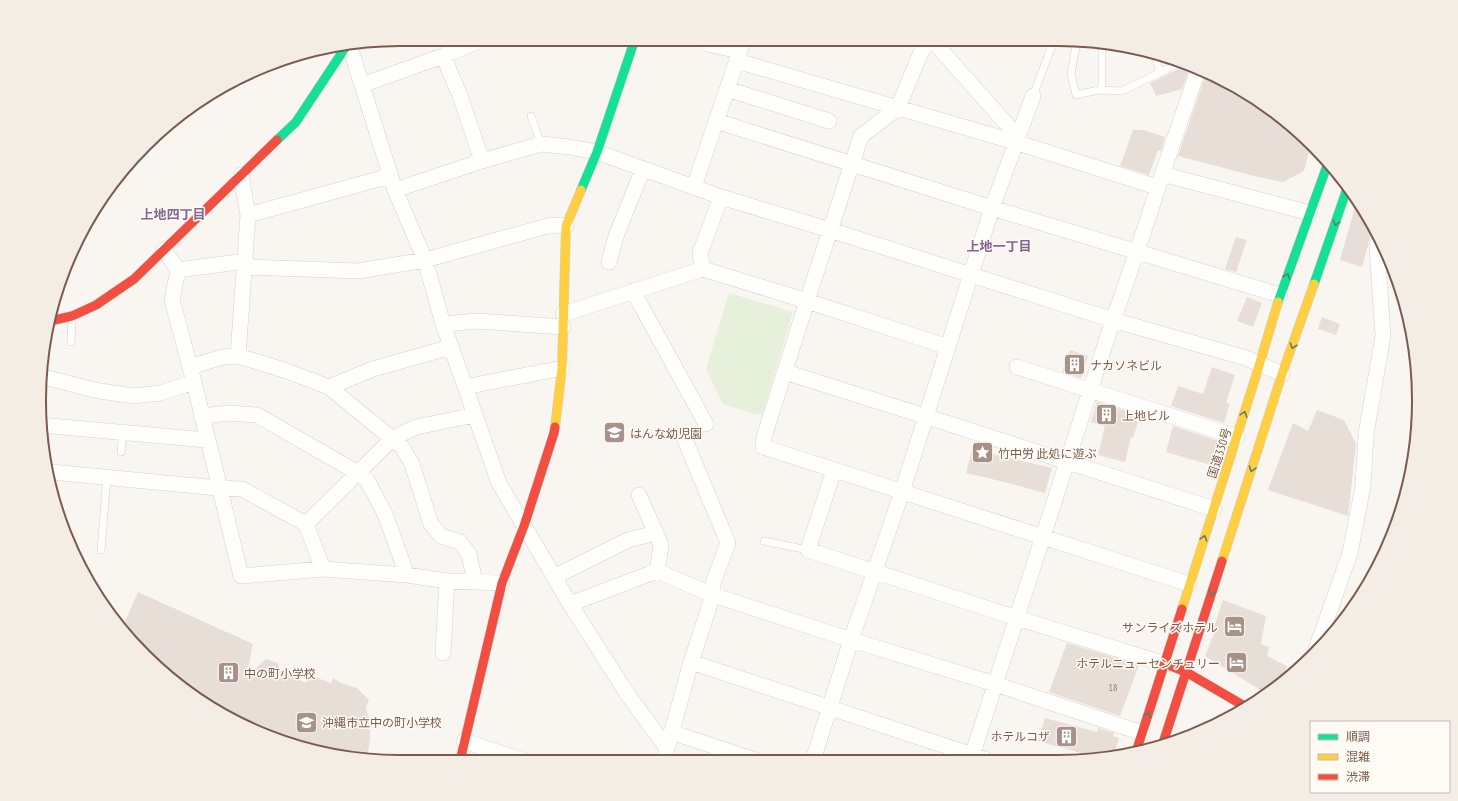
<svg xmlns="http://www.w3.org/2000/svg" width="1458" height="801" font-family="'PT Sans Narrow','Noto Sans JP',sans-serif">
<rect width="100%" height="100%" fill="#f9f5f0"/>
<path fill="#e7f0db" d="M729,293L793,312L762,415L750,413L723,404L706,369Z"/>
<path fill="#e6ded7" d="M1185,66L1190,67L1182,89L1156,96L1150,83Z
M1206,74L1238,87L1296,129L1311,144L1304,171L1283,182L1258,177L1178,156Z
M1133,130H1143L1165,137L1161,151L1158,150L1149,175L1120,166Z
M1357,200L1373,227L1362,267L1340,260Z
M1236,237L1247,240L1236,272L1225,269Z
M1247,297L1262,303L1253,327L1237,321Z
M1322,317L1340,324L1336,335L1318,329Z
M1070,350L1088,356L1081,378L1062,372Z
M1212,367L1235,375L1226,403L1230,404L1224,423L1171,406L1178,386L1203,394Z
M1097,402L1130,412V414L1137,417L1136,421L1138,422L1133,438L1131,437L1125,462L1098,455L1105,426L1091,422Z
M1317,410L1344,420L1356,444L1348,516L1268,490L1293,423L1308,431Z
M1173,426L1222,442L1214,466L1166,452Z
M972,449L1052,468L1045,493L996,480L966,473Z
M138,592L253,644L246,678L266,659L278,663L279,669L305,683L312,676L331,683L333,678L341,683L357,688L369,700L366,707L369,721L370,738L368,754L365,759L307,750L220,714L129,639L122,628Z
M1223,600L1266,616L1261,644L1269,647L1267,656L1287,666L1283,681L1267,694L1205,656L1216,628L1214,627Z
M1067,643L1139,665L1120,716L1049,692Z
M1045,718L1097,732L1098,728L1114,733L1113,736L1119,738L1113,757L1102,759L1038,741Z"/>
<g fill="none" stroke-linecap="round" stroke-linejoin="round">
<defs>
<path id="lane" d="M1077,40L1071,74L1076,95L1099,90L1122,91L1180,63
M1102,43V90
M1154,52L1160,73
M1033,96L1054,40
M531,116L541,144
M71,342L72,318
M121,452L123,432
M764,541L808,550
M101,550L107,477"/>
<path id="street" d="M707,39V44L740,51
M930,40L921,52L898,108L861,136L807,301L764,437L763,447L1189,584
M932,40L1011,129L1015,142
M350,47L395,190L425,260L443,324L499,483L570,604L628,695L667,748
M443,56L459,93L482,161
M737,61L1015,142L1157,187
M362,85L443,56L483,39
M727,89L829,121
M716,121L992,208L1280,295
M1162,174L1310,213
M694,187L744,39
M395,190L482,161L541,144L570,147L597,152L721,197L830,230L1113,320L1246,358L1282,374
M248,215L390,176
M164,250L178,270L172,300L194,382L241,576L323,569L407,575L447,581L502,583
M609,262L616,236L643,169
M245,267L358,271L425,260L551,225L566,226
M703,269L700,253L721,197
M178,270L246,261
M633,291L706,424
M563,314L703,269L807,301L948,347
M443,324L478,321L563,327
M238,356L284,370L329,387L402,447L412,464L431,524L441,536L460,542L469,554L475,582
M190,367L222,357L238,356L248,215L241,175
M1017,367L1237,437
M785,372L934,419L1214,509
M44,377L94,390L133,396L160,393L194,382
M329,387L373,369L451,347
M465,387L562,368
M201,416L229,413L257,415L358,473L367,480L385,514L407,575
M40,425L207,440
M834,470L808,550L1017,618L1165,664
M51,472L218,488L242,489L306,524L323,569
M639,495L661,545L657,571
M306,524L393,438L416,427L475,415
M554,577L628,540L656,533
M570,604L657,571L713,595L842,637L995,684L1142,733
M443,653L447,581
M1314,655L1350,553L1363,486L1366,434L1383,336L1377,246L1380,237
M691,662L985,759
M671,732L755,760
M464,741L525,761
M971,759L1113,320C1143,238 1168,153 1198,71
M664,760L691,662L713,595V583L728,543L685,440
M813,760L851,640L902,492L992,208L1033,96"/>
<path id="fast" d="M277,140L296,122L345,48
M581,190L597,152L635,39
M1314,284L1348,186
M1278,302L1328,163"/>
<path id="slow" d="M555,427L562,368L566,226L581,190
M1222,561L1282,374L1314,284
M1182,609L1255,379L1278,302"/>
<path id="jam" d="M50,321L72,316L96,305L134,279L277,140
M1171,666L1186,672L1246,707
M1162,746L1222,561
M1136,752L1182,609
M460,761L502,583L524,526L554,433L555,427"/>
</defs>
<use href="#lane" stroke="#d7d1cb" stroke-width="8"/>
<use href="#street" stroke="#d7d1cb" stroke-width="16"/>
<use href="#fast" stroke="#d9d2cb" stroke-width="10"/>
<use href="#slow" stroke="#d9d2cb" stroke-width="10"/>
<use href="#jam" stroke="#d9d2cb" stroke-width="10"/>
<use href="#lane" stroke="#fefefd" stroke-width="7"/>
<use href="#street" stroke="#fefefd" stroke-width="15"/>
<use href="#fast" stroke="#16e098" stroke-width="9"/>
<use href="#slow" stroke="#ffcf43" stroke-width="9"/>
<use href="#jam" stroke="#f24e42" stroke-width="9"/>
</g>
<defs><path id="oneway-chevron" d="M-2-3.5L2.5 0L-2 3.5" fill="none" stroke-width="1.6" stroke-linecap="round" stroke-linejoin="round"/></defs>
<g stroke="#617d60">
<use href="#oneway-chevron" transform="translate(1336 223) rotate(108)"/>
<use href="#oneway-chevron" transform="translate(1287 276) rotate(-70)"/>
<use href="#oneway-chevron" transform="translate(1293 346) rotate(109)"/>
<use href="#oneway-chevron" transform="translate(1244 414) rotate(-72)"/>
<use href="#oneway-chevron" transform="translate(1252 469) rotate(108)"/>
<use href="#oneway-chevron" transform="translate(1204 538) rotate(-72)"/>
<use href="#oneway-chevron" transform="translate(1212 593) rotate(108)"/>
<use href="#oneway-chevron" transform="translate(1148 715) rotate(-71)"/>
</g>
<defs>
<symbol id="building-square" viewBox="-11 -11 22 22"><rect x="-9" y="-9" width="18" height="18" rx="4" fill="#a69286" stroke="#fffaf3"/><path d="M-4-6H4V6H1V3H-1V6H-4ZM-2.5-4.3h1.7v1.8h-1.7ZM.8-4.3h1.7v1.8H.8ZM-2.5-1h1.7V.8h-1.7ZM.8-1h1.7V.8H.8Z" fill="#fff"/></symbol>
<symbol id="school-square" viewBox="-11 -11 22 22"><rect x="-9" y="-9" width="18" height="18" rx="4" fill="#a69286" stroke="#fffaf3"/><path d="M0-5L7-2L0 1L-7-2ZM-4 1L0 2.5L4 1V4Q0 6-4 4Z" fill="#fff"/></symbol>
<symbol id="sight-square" viewBox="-11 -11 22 22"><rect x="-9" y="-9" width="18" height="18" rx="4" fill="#a69286" stroke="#fffaf3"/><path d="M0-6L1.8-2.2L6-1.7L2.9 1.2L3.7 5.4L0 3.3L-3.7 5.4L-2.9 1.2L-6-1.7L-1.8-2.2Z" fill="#fff"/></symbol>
<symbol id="hotel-square" viewBox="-11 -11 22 22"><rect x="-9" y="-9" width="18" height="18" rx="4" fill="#a69286" stroke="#fffaf3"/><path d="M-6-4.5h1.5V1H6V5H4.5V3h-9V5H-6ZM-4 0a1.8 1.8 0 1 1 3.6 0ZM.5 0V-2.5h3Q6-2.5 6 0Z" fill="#fff"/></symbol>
</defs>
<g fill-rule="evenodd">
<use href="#building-square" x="1062" y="352" width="25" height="25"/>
<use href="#building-square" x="1094" y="402" width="25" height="25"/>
<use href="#school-square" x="602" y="420" width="25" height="25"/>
<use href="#sight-square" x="970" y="440" width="25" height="25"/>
<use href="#hotel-square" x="1222" y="614" width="25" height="25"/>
<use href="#hotel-square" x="1224" y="650" width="25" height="25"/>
<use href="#building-square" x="216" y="660" width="25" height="25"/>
<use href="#school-square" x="294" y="710" width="25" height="25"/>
<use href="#building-square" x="1054" y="724" width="25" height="25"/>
</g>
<g text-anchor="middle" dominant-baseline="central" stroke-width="3" stroke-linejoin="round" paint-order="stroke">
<g font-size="10" fill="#977e72">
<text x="1113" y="687">18</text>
</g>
<g font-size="12" fill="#7a5c4d" stroke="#fffaf3" text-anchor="start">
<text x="1090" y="365">ナカソネビル</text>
<text x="1122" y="415">上地ビル</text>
<text x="630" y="433">はんな幼児園</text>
<text x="998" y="453">竹中労 此処に遊ぶ</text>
<text x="1218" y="627" text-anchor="end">サンライズホテル</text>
<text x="1220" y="663" text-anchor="end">ホテルニューセンチュリー</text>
<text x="244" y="673">中の町小学校</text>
<text x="322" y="722">沖縄市立中の町小学校</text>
<text x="1050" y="736" text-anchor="end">ホテルコザ</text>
</g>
<g font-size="12" fill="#7a5c4d" stroke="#fffaf3">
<text transform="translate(1219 453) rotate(-72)">国道330号</text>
</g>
<g font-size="13" font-weight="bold" fill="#846695" stroke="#fffaf3">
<text x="173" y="214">上地四丁目</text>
<text x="999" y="246">上地一丁目</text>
</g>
</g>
<path d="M0 0H1458V801H0ZM400 46H1058A354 354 0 0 1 1412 400V401A354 354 0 0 1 1058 755H400A354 354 0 0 1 46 401V400A354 354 0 0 1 400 46Z" fill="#f4ede6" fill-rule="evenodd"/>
<path fill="none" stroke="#7a5c4d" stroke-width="2" d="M400 46H1058A354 354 0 0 1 1412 400V401A354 354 0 0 1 1058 755H400A354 354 0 0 1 46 401V400A354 354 0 0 1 400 46Z"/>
<rect x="1310" y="721" width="140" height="72" fill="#fffaf3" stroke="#cabbb1"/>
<rect x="1318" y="734" width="20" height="6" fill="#16e098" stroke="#cabbb1"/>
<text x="1346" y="741" font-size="12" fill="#7a5c4d">順調</text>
<rect x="1318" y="754" width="20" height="6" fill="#ffcf43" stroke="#cabbb1"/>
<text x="1346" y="761" font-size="12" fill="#7a5c4d">混雑</text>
<rect x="1318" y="774" width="20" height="6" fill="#f24e42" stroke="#cabbb1"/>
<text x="1346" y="781" font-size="12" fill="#7a5c4d">渋滞</text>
</svg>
